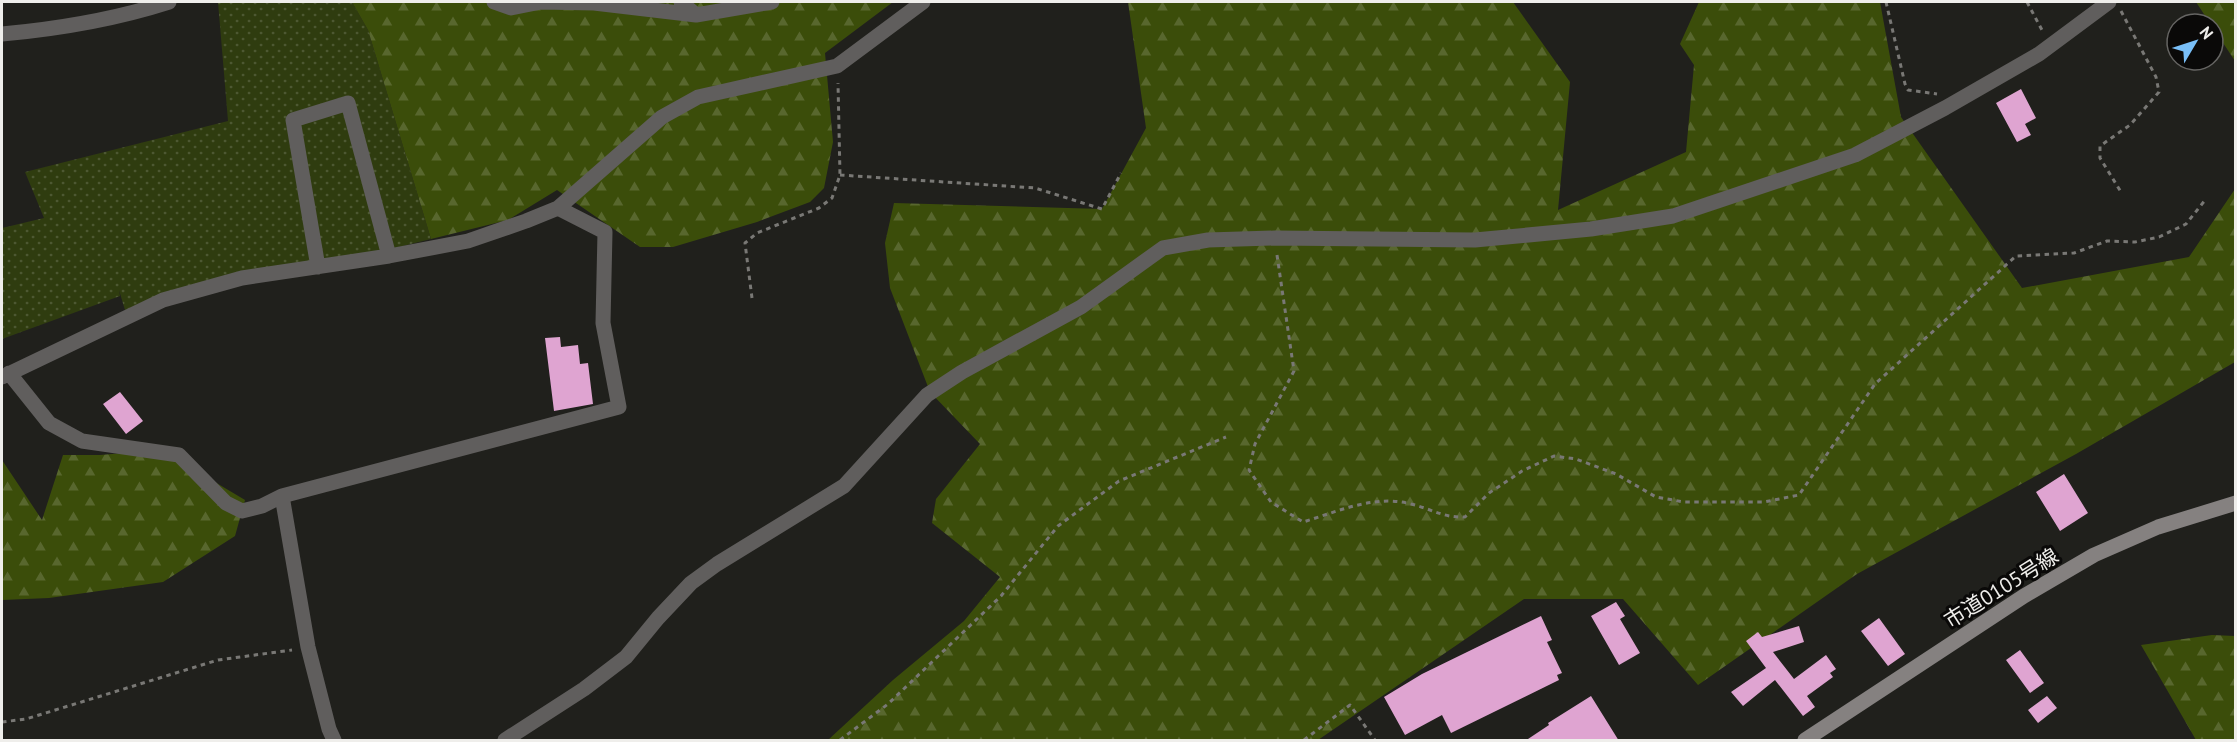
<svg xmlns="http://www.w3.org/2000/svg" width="2237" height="742" font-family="'PT Sans','Noto Sans JP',sans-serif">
<defs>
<pattern id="grass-dots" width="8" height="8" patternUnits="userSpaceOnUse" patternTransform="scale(1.5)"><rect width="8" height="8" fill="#2f3c0f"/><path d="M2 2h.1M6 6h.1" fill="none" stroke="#4d5832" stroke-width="1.8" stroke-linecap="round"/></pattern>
<pattern id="forest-firs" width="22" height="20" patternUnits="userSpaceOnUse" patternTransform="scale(1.5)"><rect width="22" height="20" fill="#3b4d0a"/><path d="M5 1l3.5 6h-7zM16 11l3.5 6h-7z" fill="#58672e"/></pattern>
</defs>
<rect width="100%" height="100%" fill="#20201c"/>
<path fill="url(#grass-dots)" d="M218,2H352L368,30L431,239L318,267L125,310L119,290L120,296L2,339V228L44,218L25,172L228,121Z"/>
<path fill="url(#forest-firs)" d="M352,2H893L825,53L833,142L824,188L810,202L757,222L673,247H640L557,190L508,220L431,239L368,30Z
M1128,2H1513L1570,82L1558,210L1686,152L1694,65L1680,44L1699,2H1880L1901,117L2022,288L2189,257L2235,189V362L2076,454L1857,574L1698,685L1623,599H1524L1318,740H828L893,680L964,621L1000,577L932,523L936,499L980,444L930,392L890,288L885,243L894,203L1102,209L1146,128Z
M2196,2H2235V61Z
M161,450L245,500L235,536L163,582L49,598L2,600V460L42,520L63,455H100Z
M2212,635L2235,636V740H2196L2141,645Z"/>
<path fill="#dfa4d1" d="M2021,89L2036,118L2025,124L2031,135L2017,142L1996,103Z
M560,337L561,347L578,345L580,364L588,363L593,404L554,411L545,338Z
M120,392L143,421L126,434L103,404Z
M2064,474L2088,513L2060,531L2036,492Z
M1616,602L1625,616L1620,619L1640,653L1619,665L1591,616Z
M1541,616L1552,640L1547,642L1562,673L1557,675L1559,680L1451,733L1442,715L1405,735L1384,697L1422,674Z
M1879,618L1905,654L1888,666L1861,631Z
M1799,626L1804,642L1773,652L1794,679L1826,655L1836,669L1830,673L1833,677L1807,696L1815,707L1803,716L1775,680L1743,706L1731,692L1766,668L1746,641L1758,632L1762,637Z
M2020,650L2044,683L2030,693L2006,660Z
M1591,696L1619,741H1525L1549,725L1548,723Z
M2047,696L2057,708L2038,723L2028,710Z"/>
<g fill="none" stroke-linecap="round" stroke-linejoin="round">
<path stroke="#797875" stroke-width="3" stroke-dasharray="4.5 4.5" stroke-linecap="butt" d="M1886,2L1905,84L1908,90L1937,94
M2027,2L2043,32
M2121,11L2156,77L2159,92L2130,125L2100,146V158L2121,192
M840,175L1035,188L1102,209L1121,173
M1277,255L1294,371L1255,444L1249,470L1271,502L1303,522C1337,512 1374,494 1411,504C1432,509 1443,518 1465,517L1489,493L1522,471L1554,456L1576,459L1616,474L1656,497L1684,502H1764L1799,495L1875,384L2016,256L2074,253L2107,241L2135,242L2159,237L2186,224L2206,199
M752,298L745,243L757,233L819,208L832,198L840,175L838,83
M2,722L26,719L218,660L292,650
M840,740L888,704L1001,596L1058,526L1119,481L1226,437
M1304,740L1350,705L1375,740"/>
<path stroke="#605e5d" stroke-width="15" d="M494,2L511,8L541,2L594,3L696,15
M681,2L696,15L772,2
M2,34C57,29 116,19 169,2
M318,267L293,120L348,103L389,256
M9,373L49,423L82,441L179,455L226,503L242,511L262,506L282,496
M2,377L163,300L242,278L389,256L468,241L526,221L558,208L662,117L698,97L837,66L923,2
M334,740L329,729L308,647L282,496L619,407L603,323L605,232L558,208
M505,740L584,689L626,657L658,618L691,583L717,564L844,486L927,395L962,372L1081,307L1163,248L1208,240L1275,238L1475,240L1591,229L1673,216L1855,155L1945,108L2039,54L2109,2"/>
<path stroke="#858180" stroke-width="15" d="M1805,740L2024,596L2094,555L2158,527L2236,503"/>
</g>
<g text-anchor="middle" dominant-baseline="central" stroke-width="6" stroke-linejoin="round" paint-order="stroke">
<g font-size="21" fill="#efeeeb" stroke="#0a0908">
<text transform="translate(2001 588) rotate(-32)">市道0105号線</text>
</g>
</g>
<rect width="2237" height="742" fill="none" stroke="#efeeeb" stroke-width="6"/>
<g transform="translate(2195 42) rotate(51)"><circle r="28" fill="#0a0908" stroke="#666563" stroke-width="1.5"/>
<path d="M0-4.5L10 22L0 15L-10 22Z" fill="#79bff8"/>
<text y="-9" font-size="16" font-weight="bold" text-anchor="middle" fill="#efeeeb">N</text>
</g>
</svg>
